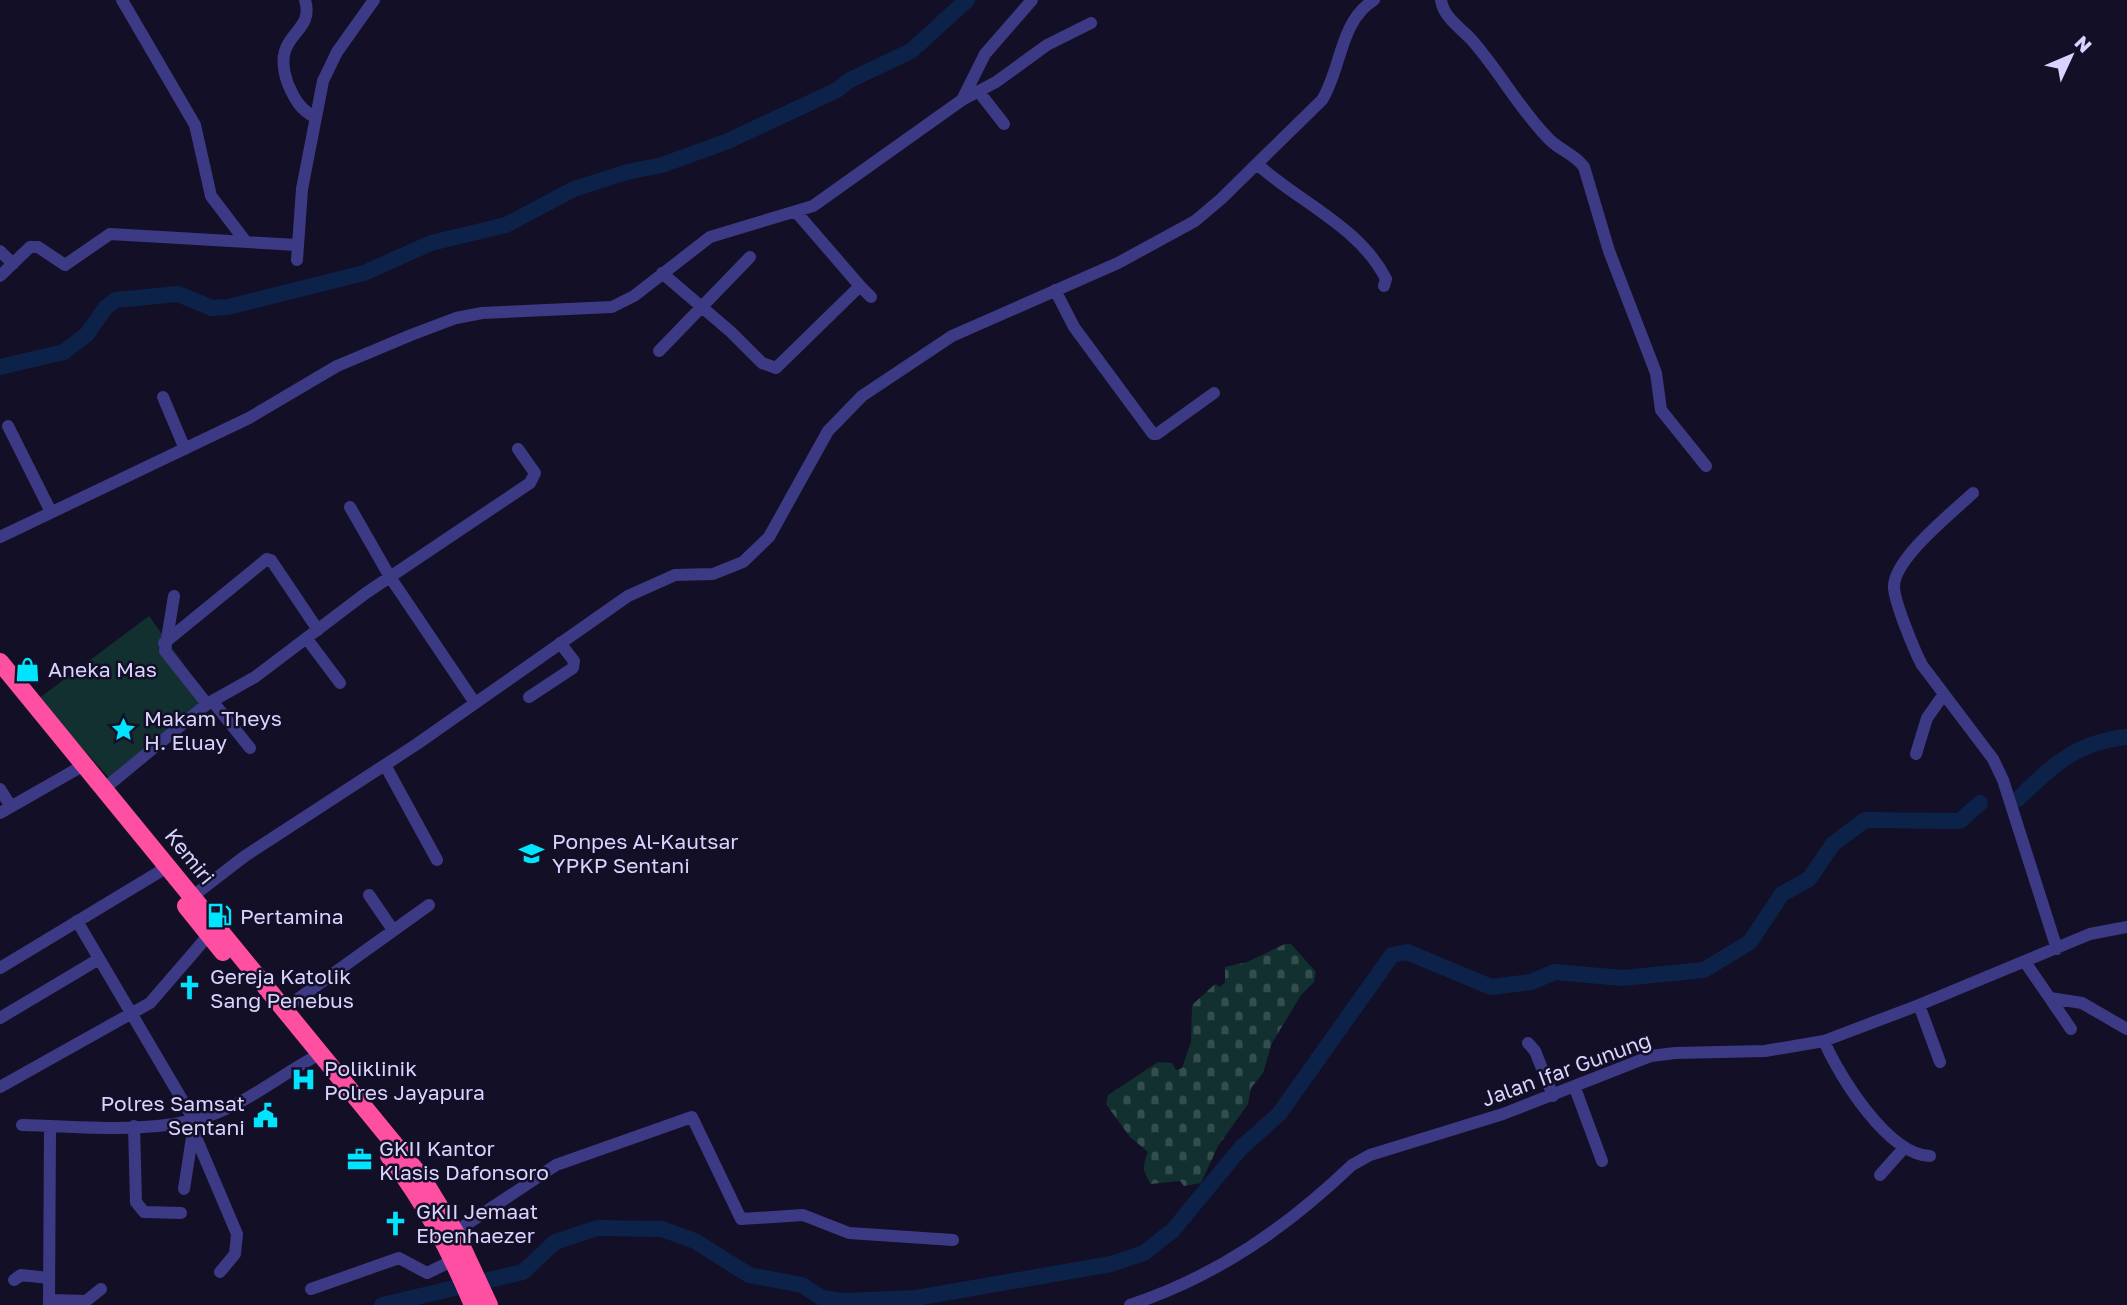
<svg xmlns="http://www.w3.org/2000/svg" width="2127" height="1305" font-family="'Golos Text',sans-serif">
<defs>
<pattern id="cemetery-stones" width="16" height="16" patternUnits="userSpaceOnUse" patternTransform="scale(1.75)"><rect width="16" height="16" fill="#12302f"/><path d="M2 7V4a2 2 0 0 1 4 0v3zM10 15v-3a2 2 0 0 1 4 0v3z" fill="#344d4e"/></pattern>
</defs>
<rect width="100%" height="100%" fill="#130f26"/>
<path fill="#12302f" d="M149,616L208,698L111,780L38,699Z"/>
<path fill="url(#cemetery-stones)" d="M1285,944H1291L1316,972L1314,982L1301,995L1272,1043L1263,1073L1251,1088L1248,1104L1218,1146L1201,1183L1184,1186L1180,1181L1151,1184C1143,1172 1142,1165 1148,1152L1130,1137L1106,1104L1108,1095L1158,1062L1172,1063L1176,1070L1182,1068L1191,1042L1192,1005L1215,984L1220,987L1225,982V967L1247,962Z"/>
<g fill="none" stroke-linecap="round" stroke-linejoin="round">
<path stroke="#0c2248" stroke-width="16" d="M0,367L64,352L87,334L106,307L116,300L178,294L212,308L228,307L364,273L431,243L506,225L574,189L627,172L662,165L728,141L837,90L850,80L911,51L967,0
M2018,799C2052,766 2076,742 2127,737
M382,1305L523,1272L555,1242L597,1228L662,1229L695,1241L749,1275L802,1285L822,1298L844,1301L916,1298L1111,1264L1144,1253L1173,1230L1241,1148L1279,1114L1392,955L1407,952L1491,987L1531,982L1555,972L1622,978L1704,970L1750,942L1782,894L1809,879L1833,844L1865,820L1960,821L1980,803"/>
<path stroke="#3d3a85" stroke-width="12" d="M122,0L195,125L211,196L246,242
M305,0C316,36 269,32 288,84C294,98 300,110 315,117
M1441,0C1443,16 1459,27 1470,38C1498,69 1518,107 1547,137C1558,150 1574,153 1584,167L1609,251L1656,373L1661,410L1706,466
M979,92L1004,124
M962,100L996,82L1047,45L1091,23
M1257,164C1299,202 1360,227 1386,279L1384,286
M0,251L13,264
M297,260L302,189L323,81L337,52L374,0
M662,273L731,332L762,363L776,368L860,286L797,213
M0,276L30,247H38L65,265L110,234L297,245
M860,286L871,297
M1055,290L1074,327L1153,434H1157L1214,393
M659,351L750,257
M163,397L185,449
M8,426L51,512
M1973,493C1953,512 1892,560 1894,588C1895,603 1914,650 1922,665L1993,759L2003,780L2057,949
M350,507L390,577L475,703
M0,537L249,418L337,366L411,335L456,318L482,313L612,307L634,296L710,237L813,206L962,100L985,54L1032,0
M174,596L165,651L207,704
M307,639L340,683
M164,643L267,559L271,560L318,630
M529,697L573,668L574,661L560,643
M213,702L250,748
M1916,754L1927,718L1944,694
M385,765L437,860
M105,788L207,704L255,677L366,593L530,483L535,473L518,449
M0,789L11,807
M0,813L84,765
M369,895L393,930
M193,896L245,856L417,744L628,596L675,575L713,574L743,562L769,537L828,431L862,396L952,336L1118,263L1195,221L1221,199L1322,100C1342,68 1339,22 1374,0
M77,921L194,1120
M2025,962L2071,1029
M0,968L169,866
M2050,998L2082,1003L2127,1029
M1919,1005L1940,1062
M284,1009L429,905
M0,1018L99,959
M1824,1041C1839,1076 1888,1155 1930,1156
M1528,1043L1535,1051L1553,1096
M0,1087L150,1003L213,930
M1575,1088L1602,1161
M189,1121L237,1234L235,1254L220,1272
M22,1125C82,1126 149,1135 208,1116C248,1103 283,1073 320,1054
M134,1126L136,1202L144,1212L181,1213
M1880,1175L1904,1148
M184,1189L193,1131
M455,1232L556,1165L692,1117L741,1219L803,1215L849,1233L953,1240
M14,1280L21,1275L49,1278
M311,1289L399,1258L427,1273L454,1260
M49,1300L86,1301L101,1289
M49,1305L50,1126
M1130,1305C1217,1276 1286,1228 1352,1165L1370,1155L1503,1114L1651,1056L1675,1053L1765,1051L1824,1041L1919,1005L2090,934L2127,927"/>
<path stroke="#ff4fa3" stroke-width="18" d="M0,662L422,1178L455,1232L489,1305
M186,906L223,952
M389,1156C425,1202 450,1251 473,1305"/>
</g>
<defs>
<symbol id="shop-bare" viewBox="-9 -9 18 18"><path d="M-5-2.5h2.3a2.7 3.5 0 0 1 5.4 0H5L5.5 6h-11ZM-1.5-2.5h3a1.5 2.3 0 0 0-3 0Z" fill="#00e5ff" stroke="#130f26" stroke-width="2.5" paint-order="stroke"/></symbol>
<symbol id="sight-bare" viewBox="-9 -9 18 18"><path d="M0-6L1.8-2.2L6-1.7L2.9 1.2L3.7 5.4L0 3.3L-3.7 5.4L-2.9 1.2L-6-1.7L-1.8-2.2Z" fill="#00e5ff" stroke="#130f26" stroke-width="2.5" paint-order="stroke"/></symbol>
<symbol id="school-bare" viewBox="-9 -9 18 18"><path d="M0-5L7-2L0 1L-7-2ZM-4 1L0 2.5L4 1V4Q0 6-4 4Z" fill="#00e5ff" stroke="#130f26" stroke-width="2.5" paint-order="stroke"/></symbol>
<symbol id="fuel-bare" viewBox="-9 -9 18 18"><path d="M-5.5-6h7V0h2V4h1.3V-2.5L3-4.5l.8-.8L6-3V5H2.5V1h-1V6h-7ZM-4.2-4.7v3.2H.2V-4.7Z" fill="#00e5ff" stroke="#130f26" stroke-width="2.5" paint-order="stroke"/></symbol>
<symbol id="church-bare" viewBox="-9 -9 18 18"><path d="M-1.2-6h2.4v3.5h3.3v2.4h-3.3V6h-2.4V-.1h-3.3v-2.4h3.3Z" fill="#00e5ff" stroke="#130f26" stroke-width="2.5" paint-order="stroke"/></symbol>
<symbol id="hospital-bare" viewBox="-9 -9 18 18"><path d="M-5-5h3v3.5h4V-5h3V5h-3V1.5h-4V5h-3Z" fill="#00e5ff" stroke="#130f26" stroke-width="2.5" paint-order="stroke"/></symbol>
<symbol id="civic-bare" viewBox="-9 -9 18 18"><path d="M-.6-6.5H3V-4.5H.6V-3L4-1V1h2V6H-6V1h2V-1L-.6-3ZM-1.2 2.5V6h2.4V2.5Z" fill="#00e5ff" stroke="#130f26" stroke-width="2.5" paint-order="stroke"/></symbol>
<symbol id="office-bare" viewBox="-9 -9 18 18"><path d="M-6-3h4V-5.5h4V-3h4V5H-6ZM-1-4.5V-3h2v-1.5ZM-6 0V1H6V0Z" fill="#00e5ff" stroke="#130f26" stroke-width="2.5" paint-order="stroke"/></symbol>
</defs>
<g fill-rule="evenodd">
<use href="#shop-bare" x="10" y="652" width="35" height="35"/>
<use href="#sight-bare" x="106" y="712" width="35" height="35"/>
<use href="#school-bare" x="514" y="836" width="35" height="35"/>
<use href="#fuel-bare" x="202" y="898" width="35" height="35"/>
<use href="#church-bare" x="172" y="970" width="35" height="35"/>
<use href="#hospital-bare" x="286" y="1062" width="35" height="35"/>
<use href="#civic-bare" x="248" y="1098" width="35" height="35"/>
<use href="#office-bare" x="342" y="1142" width="35" height="35"/>
<use href="#church-bare" x="378" y="1206" width="35" height="35"/>
</g>
<g text-anchor="middle" dominant-baseline="central" stroke-width="5" stroke-linejoin="round" paint-order="stroke">
<g font-size="21" fill="#d9d4ff" stroke="#130f26" text-anchor="start">
<text x="48" y="669">Aneka Mas</text>
<text x="144" y="718">Makam Theys<tspan x="144" dy="24">H. Eluay</tspan></text>
<text x="552" y="841">Ponpes Al-Kautsar<tspan x="552" dy="24">YPKP Sentani</tspan></text>
<text x="240" y="916">Pertamina</text>
<text x="210" y="976">Gereja Katolik<tspan x="210" dy="24">Sang Penebus</tspan></text>
<text x="324" y="1068">Poliklinik<tspan x="324" dy="24">Polres Jayapura</tspan></text>
<text x="245" y="1103" text-anchor="end">Polres Samsat<tspan x="245" dy="24">Sentani</tspan></text>
<text x="379" y="1148">GKII Kantor<tspan x="379" dy="24">Klasis Dafonsoro</tspan></text>
<text x="416" y="1211">GKII Jemaat<tspan x="416" dy="24">Ebenhaezer</tspan></text>
</g>
<g font-size="21" fill="#d9d4ff" stroke="#130f26">
<text transform="translate(190 856) rotate(51)">Kemiri</text>
<text transform="translate(1566 1069) rotate(-20)">Jalan Ifar Gunung</text>
</g>
</g>
<g transform="translate(2071 56) rotate(46)" stroke="#130f26" stroke-width="5" paint-order="stroke">
<path d="M0-5L12 26L0 18L-12 26Z" fill="#d9d4ff"/>
<text y="-10" font-size="19" font-weight="bold" text-anchor="middle" fill="#d9d4ff">N</text>
</g>
</svg>
